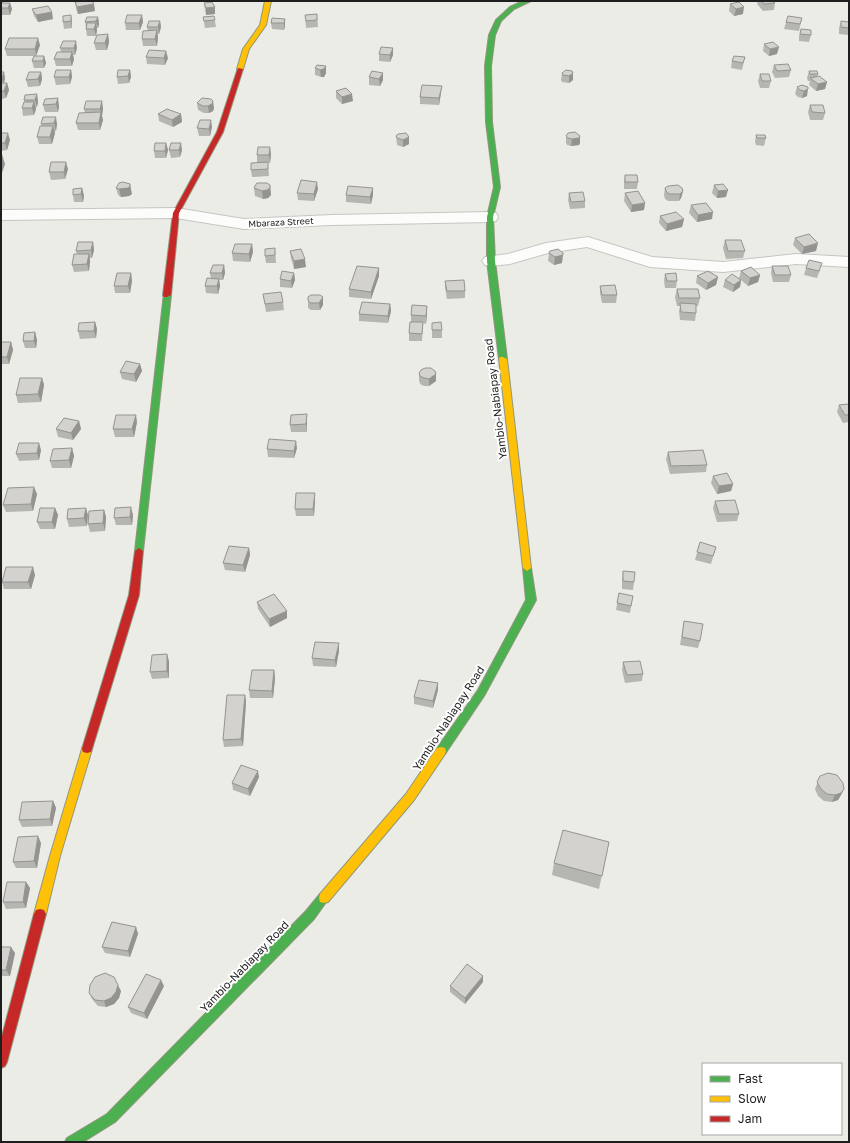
<svg xmlns="http://www.w3.org/2000/svg" width="850" height="1143" font-family="'Golos Text',sans-serif">
<rect width="100%" height="100%" fill="#ecece7"/>
<g fill="none" stroke-linecap="round" stroke-linejoin="round">
<defs>
<path id="street" d="M176,208L244,219L332,215L490,212L496,213L498,217L496,221L490,222L332,225L244,229L176,218L1,220V210Z
M588,237L652,257L723,262L796,254L849,257V267L796,264L723,272L650,267L587,247L548,253L510,264L491,266L485,265L482,261L485,257L508,254L546,243Z"/>
<path id="fast" d="M523,1H531L514,9L501,21L495,35L491,66L492,122L500,187L493,217L495,261L507,359L503,361L499,359L487,261V217L494,187L486,122L485,66L489,35L496,20L510,7Z
M164,293H167L171,295L143,551L139,554L135,551Z
M527,565L531,568L536,600L484,696L445,754L441,755L437,754L436,751L437,748L478,690L526,600L523,568Z
M324,893L328,894L329,898L314,919L115,1122L83,1142H65L67,1138L107,1114L306,911L320,894Z"/>
<path id="slow" d="M265,1H271L266,25L249,49L243,69L238,70L237,69L243,49L260,25Z
M500,357H503L507,359L531,568L527,571L523,568L499,359Z
M87,745L91,746L92,749L60,856L46,914L44,918L40,919L36,918L34,914L50,856L82,749L83,746Z
M441,747L445,748L446,751L445,754L414,800L328,902L324,903L320,902L319,898L320,894L406,794L437,748Z"/>
<path id="jam" d="M238,68L243,69L223,132L179,213L171,295L167,297H164L163,295L173,213L217,132Z
M139,548L143,551L139,595L92,749L91,752L87,753L83,752L82,749L129,595L135,551Z
M40,909L44,910L46,914L7,1062L5,1066L1,1068V1040L34,914L36,910Z"/>
</defs>
<use href="#street" stroke="#c5c5c3" stroke-width="2"/>
<use href="#fast" stroke="#91977e" stroke-width="2"/>
<use href="#slow" stroke="#91977e" stroke-width="2"/>
<use href="#jam" stroke="#91977e" stroke-width="2"/>
<use href="#street" fill="#fcfcfb" fill-rule="evenodd"/>
<use href="#fast" fill="#4caf50" fill-rule="evenodd"/>
<use href="#slow" fill="#ffc107" fill-rule="evenodd"/>
<use href="#jam" fill="#c62828" fill-rule="evenodd"/>
</g>
<path fill="#b5b5b1" d="M1,1H3V3H10L12,9L10,15H1Z
M77,1H92L95,11L78,14L76,9L75,2H77Z
M758,1H773L775,3L774,10L763,11L757,4Z
M204,3L215,14L206,15L205,10Z
M730,4L743,14L734,16L729,11Z
M32,9L53,19L38,22L34,16Z
M317,14L318,27L306,28L305,15Z
M142,15L143,22L140,30H126L125,23Z
M63,16L72,22V28L64,29L63,22Z
M214,16L216,27L205,28L203,17Z
M98,17L99,24L98,28H96L97,30L96,36H87L86,29V27L85,22Z
M802,18L799,31L784,29L786,22Z
M285,19V26L284,30L272,29L271,23Z
M160,21L161,27L159,34H157L158,37L157,46H143L142,39L148,31L147,27Z
M841,21L849,22V35L839,34V28Z
M801,29L811,35L809,42L799,41V36Z
M108,34L109,42L107,50H96L94,43Z
M764,44L777,54L769,56L763,51Z
M40,45L36,56H7L5,49Z
M60,48H77L75,55H73L74,59L72,66H56L54,59L61,52Z
M379,54L393,55L390,62L379,61Z
M44,56L46,63L44,68H34L32,61Z
M146,57L168,58L165,65L147,64Z
M745,57L742,70L731,68L732,61Z
M317,65L326,73L324,77H321L315,75V68Z
M774,65L791,70L789,77L775,78L772,72Z
M71,70L72,77L70,84L56,85L54,77Z
M130,70L131,77L129,83L118,84L117,77Z
M809,71L818,74L817,77L827,82L825,89L816,91L809,85L810,81H808L807,78Z
M1,72H4L5,79L4,83H7L9,90L6,98L1,99Z
M41,72L42,79L40,86L28,87L26,80Z
M383,73V80L380,86L369,85V77Z
M562,73H573V80L569,83L562,82L561,80Z
M760,74L771,81L769,88H760L758,81Z
M802,85L807,96L802,98L798,97L795,94L797,87Z
M336,91L353,101L342,104L336,98Z
M441,93L439,105L420,104V97Z
M37,94L38,102L37,107H36V109L34,115L23,116L22,108L24,102V100Z
M202,98L214,108L213,111L209,113H204L198,110L197,103Z
M45,99L59,106L58,112H45L43,105Z
M810,105L825,113L823,120H810L808,112Z
M103,108L102,116L103,120L100,130H78L76,123L85,113L84,109Z
M158,114H181L182,122L173,127L159,121Z
M43,117L57,124L56,131H54L55,133L52,144H39L37,137L42,126L41,124Z
M212,127L210,136H199L197,128Z
M1,133L10,140L7,150L1,151Z
M398,134L409,144L403,147L397,145L396,136Z
M756,135L766,138L764,146L756,145L755,142Z
M566,136H580V143L579,145L571,146L567,145L566,143Z
M166,143L168,150L166,158H155L154,151Z
M169,150H182L180,157L171,158Z
M271,154L270,163H268L269,176L252,177L251,170L257,163V155Z
M68,169L65,179L51,180L49,172Z
M625,175L638,182L637,189H624V182Z
M270,185L271,195L268,198L263,199L255,196L254,188Z
M714,185L726,197L717,198L712,193Z
M82,188L84,196L83,202H74L73,195Z
M116,188L132,194L129,196L121,197L118,195Z
M373,188V195L371,204L346,202V195Z
M665,188L683,191L681,198L679,201H668L665,199L664,195Z
M318,189L314,201L298,200L297,193Z
M569,193L585,201V208L570,209L568,200Z
M625,193L645,203L644,210L631,212L624,201Z
M691,205L712,219L697,222L689,213Z
M660,216L684,219L682,227L666,231L659,223Z
M795,238L816,251L802,254L793,245Z
M725,240L745,251L743,258L726,259L723,248Z
M93,242L94,250L92,258H90V261L89,271L74,272L72,265L77,254L76,251Z
M252,244L253,252L250,262L233,261L232,253Z
M275,248L276,263H266L265,256Z
M290,251L306,267L294,269L291,258Z
M549,253H563L562,263L554,265L548,261Z
M224,265L225,273L223,280H219L220,286L218,294L206,293L205,286L211,279L210,273Z
M772,266L791,275L789,282H773L771,273Z
M806,268L820,270L817,278L804,275Z
M741,271L760,275L758,282L748,286L741,280L740,287L733,292L723,287L725,280L739,278Z
M131,273L132,281L130,293H115L114,286Z
M294,273L295,280L292,288L280,287V279Z
M665,274L677,281L676,288H665L664,281Z
M379,276L371,299L349,297V289Z
M697,276L718,277L716,285L706,290L696,283Z
M445,281L465,291V298L447,299L445,288Z
M600,286L617,295L616,303H602L600,293Z
M677,289L700,298L698,306H696V313L695,321L680,320L679,311L680,306H677L675,297Z
M263,294L283,302L284,310L266,312Z
M323,297V305L320,310H311L308,308V300Z
M390,304L391,311L388,323L359,321V314Z
M427,306V313L426,324L423,323L422,341H409V333L411,322V315Z
M95,322L97,329L96,338L80,339L78,331Z
M432,323L442,330V338H432Z
M35,332L37,340L36,348H25L23,341Z
M1,342H11L13,350L9,364H1Z
M140,364L142,371L136,382L122,379L120,372Z
M419,373L436,374V381L429,386H424L420,384L419,380Z
M42,378L44,385L41,402L18,403L16,395Z
M849,404V422L843,423L837,412L839,405Z
M79,421L81,429L73,440L58,437L56,429Z
M137,422L134,437H115L113,429Z
M307,422V432H291L290,425Z
M72,448L74,456L71,468H52L50,461Z
M297,448L294,458L268,457L267,449Z
M41,450L39,460L19,461L16,454Z
M668,452L707,465L706,472L670,474L666,459Z
M713,476L733,484L731,491L717,494L711,483Z
M37,494L33,511L6,512L3,505Z
M315,501L314,516H296L295,509Z
M715,501L739,514L737,521L717,522L713,508Z
M55,508L58,515L55,529H40L37,522Z
M86,508L87,526L69,527L67,519Z
M104,510L106,517L105,531L90,532L88,524Z
M133,515L132,525H116L114,518Z
M700,542L716,547L711,564L695,560Z
M249,548L250,555L245,572L225,570L223,563Z
M623,571L634,582L633,590L622,589V579Z
M35,575L31,589H4L2,582Z
M619,593L633,596L630,613L616,610Z
M257,602L287,611V618L270,627L258,609Z
M684,621L700,641L698,648L680,645Z
M339,643V651L336,667L313,666L312,658Z
M169,661V678L152,679L150,672Z
M623,662L643,674L642,681L625,683L622,670Z
M274,670L275,678L273,698H250L249,690Z
M438,683V690L433,708L414,704V697Z
M245,695L246,702L243,746L224,747L223,740Z
M820,776L844,789L841,795L838,800L832,802L824,801L818,796L815,789Z
M259,777L250,796L233,790L232,783Z
M53,801L56,808L52,826L22,827L19,820Z
M609,842L599,889L552,875L554,863Z
M41,843L37,868H16L13,862Z
M26,882L30,888L26,908L6,909L3,902Z
M136,927L138,934L130,957L105,953L102,947Z
M1,947L15,953L10,976H1Z
M483,982L465,1004L450,992V986Z
M164,986L147,1019L131,1013L128,1007Z
M121,991L119,998L114,1004L106,1007L98,1006L92,999L89,993Z"/>
<path fill="#949390" d="M10,3L12,9L10,15L8,8Z
M94,4L95,11L78,14L77,7Z
M215,7V14L206,15V8Z
M744,7L743,14L734,16L736,9Z
M52,12L53,19L38,22L36,15Z
M71,15L72,22V28L71,21Z
M142,15L143,22L140,30L139,23Z
M98,17L99,24L98,28L96,21Z
M285,19V26L284,30V23Z
M160,21L161,27L159,34L158,27Z
M96,23L97,30L96,36L94,29Z
M157,30L158,37L157,46L155,39Z
M108,34L109,42L107,50L105,43Z
M38,38L40,45L36,56L35,49Z
M76,41L77,48L75,55L74,48Z
M779,47L777,54L769,56L770,49Z
M393,48V55L390,62V55Z
M166,51L168,58L165,65L164,58Z
M72,52L74,59L72,66L70,59Z
M44,56L46,63L44,68L43,61Z
M326,66V73L324,77H321L320,70Z
M71,70L72,77L70,84L69,77Z
M130,70L131,77L129,83L128,76Z
M4,72L5,79L3,85L2,78Z
M41,72L42,79L40,86L38,79Z
M383,73V80L380,86L379,79Z
M573,73V80L569,83V76Z
M827,82L825,89L816,91L818,84Z
M7,83L9,90L6,98L4,91Z
M442,86L441,93L439,105V98Z
M808,89L807,96L802,98L804,91Z
M37,94L38,102L37,107L35,100Z
M352,94L353,101L342,104V97Z
M58,98L59,106L58,112L56,104Z
M102,101L103,108L102,116L103,120L100,130L99,123L101,112L100,109Z
M213,101L214,108L213,111L209,113L208,106Z
M34,102L36,109L34,115L32,108Z
M181,114L182,122L173,127L172,120Z
M56,117L57,124L56,131L54,123Z
M211,120L212,127L210,136L209,129Z
M53,126L55,133L52,144L50,137Z
M8,133L10,140L7,150L5,143Z
M580,136V143L579,145L571,146L572,139Z
M409,137V144L403,147V140Z
M166,143L168,150L166,158L165,151Z
M181,143L182,150L180,157L179,150Z
M270,147L271,154L270,163L269,155Z
M1,151L5,164L1,176Z
M66,162L68,169L65,179L64,172Z
M317,182L318,189L314,201V194Z
M130,184L132,194L129,196L121,197L119,189Z
M270,185L271,195L268,198L263,199L262,191Z
M82,188L84,196L83,202L81,194Z
M373,188V195L371,204L370,197Z
M728,190L726,197L717,198L718,191Z
M683,191L681,198L679,201L680,194Z
M645,203L644,210L631,212L632,205Z
M713,212L712,219L697,222L698,215Z
M684,219L682,227L666,231L667,224Z
M93,242L94,250L92,258L91,250Z
M818,243L816,251L802,254L804,247Z
M252,244L253,252L250,262L249,254Z
M563,253L562,263L554,265L555,257Z
M89,254L90,261L89,271L87,264Z
M305,259L306,267L294,269V261Z
M224,265L225,273L223,280L222,273Z
M379,268V276L371,299V292Z
M131,273L132,281L130,293L128,286Z
M294,273L295,280L292,288L291,281Z
M760,275L758,282L748,286L750,278Z
M718,277L716,285L706,290L708,283Z
M219,279L220,286L218,294L217,286Z
M741,280L740,287L733,292L734,285Z
M323,297V305L320,310L319,303Z
M390,304L391,311L388,323V316Z
M427,306V313L426,324V316Z
M95,322L97,329L96,338L94,331Z
M35,332L37,340L36,348L34,341Z
M11,342L13,350L9,364L7,357Z
M140,364L142,371L136,382L134,374Z
M436,374V381L429,386V379Z
M42,378L44,385L41,402L38,394Z
M307,414V432L306,424Z
M136,415L137,422L134,437L132,429Z
M79,421L81,429L73,440L71,433Z
M296,441L297,448L294,458V451Z
M39,443L41,450L39,460L37,453Z
M72,448L74,456L71,468L69,460Z
M733,484L731,491L717,494L719,486Z
M34,487L37,494L33,511L31,504Z
M315,493V501L314,516L313,509Z
M131,507L133,515L132,525L130,517Z
M55,508L58,515L55,529L52,522Z
M86,508L88,515L87,526L84,518Z
M104,510L106,517L105,531L103,523Z
M249,548L250,555L245,572L243,565Z
M33,567L35,575L31,589L28,582Z
M287,611V618L270,627L269,619Z
M339,643V651L336,667L335,660Z
M167,654L169,661V678L167,671Z
M274,670L275,678L273,698L272,691Z
M438,683V690L433,708V701Z
M245,695L246,702L243,746L241,739Z
M258,771L259,777L250,796L248,789Z
M844,789L841,795L838,800L832,802L835,795Z
M53,801L56,808L52,826L50,819Z
M38,836L41,843L37,868L34,861Z
M26,882L30,888L26,908L23,902Z
M136,927L138,934L130,957L128,951Z
M11,947L15,953L10,976L6,970Z
M483,976V982L465,1004V998Z
M161,980L164,986L147,1019L144,1013Z
M118,985L121,991L119,998L114,1004L106,1007L104,1001Z"/>
<path fill="#d3d2ce" stroke="#949390" d="M83,1H92L94,4L77,7L75,2Z
M762,1H773L775,3L764,4Z
M212,2L215,7L206,8L204,3Z
M739,2L744,7L736,9L730,4Z
M1,3H10L8,8H1Z
M48,6L52,12L36,15L32,9Z
M317,14V20L306,21L305,15Z
M71,15V21L63,22V16Z
M127,15H142L139,23H125Z
M214,16L215,20L204,21L203,17Z
M788,16L802,18L800,24L786,22Z
M87,17H98L96,21L85,22Z
M272,18L285,19L284,23H271Z
M149,21H160L158,27H147Z
M841,21L849,22V28L841,27Z
M87,23H96L94,29H86Z
M801,29L811,30V35L800,34Z
M157,30L155,39H142L143,31Z
M108,34L105,43H94L97,35Z
M9,38H38L35,49H5Z
M63,41H76L74,48H60Z
M773,42L779,47L770,49L764,44Z
M381,47L393,48L390,55L379,54Z
M149,50L166,51L164,58L146,57Z
M57,52H72L70,59H54Z
M34,56H44L43,61H32Z
M734,56L745,57L743,63L732,61Z
M788,64L791,70L777,71L774,65Z
M317,65L326,66L324,69L320,70L315,68Z
M56,70H71L69,77H54Z
M118,70H130L128,76L117,77Z
M566,70L572,71L573,73L569,76L563,75L562,73Z
M372,71L383,73L379,79L369,77Z
M809,71H817L818,74H810Z
M1,72H4L2,78H1Z
M29,72H41L38,79L26,80Z
M760,74H769L771,81H762Z
M819,76L827,82L818,84L810,78Z
M1,83H7L4,91H1Z
M422,85L442,86L439,98L420,97Z
M802,85L808,87V89L804,91L800,90L797,87Z
M346,88L352,94L342,97L336,91Z
M37,94L35,100H24L25,95Z
M58,98L56,104L43,105L45,99Z
M202,98L211,99L213,101L212,104L208,106H203L197,103Z
M86,101H102L100,109H84Z
M24,102H34L32,108H22Z
M810,105H823L825,113L812,112Z
M167,109L181,114L172,120L158,114Z
M101,112L99,123H76L79,113Z
M43,117H56L54,123L41,124Z
M200,120H211L209,129L197,128Z
M40,126H53L50,137H37Z
M575,132L580,136L579,138L572,139L568,138L566,136L568,133Z
M1,133H8L5,143H1Z
M406,133L409,137L403,140L397,138L396,136L398,134Z
M756,135H765L766,138H757Z
M155,143H166L165,151H154Z
M171,143H181L179,150H169Z
M258,147H270L269,155H257Z
M51,162H66L64,172H49Z
M268,162V169L251,170V163Z
M625,175H637L638,182H625Z
M301,180L317,182L314,194L297,193Z
M123,182L130,184V186L128,188L119,189L116,188L119,183Z
M257,183H267L270,185V188L267,190L262,191L254,188L255,186Z
M723,184L728,190L718,191L714,185Z
M678,185L682,188L683,191L680,194H669L666,191L665,188L668,186Z
M348,186L373,188L370,197L346,195Z
M82,188L81,194L73,195V189Z
M638,191L645,203L632,205L625,193Z
M583,192L585,201L571,202L569,193Z
M706,203L713,212L698,215L691,205Z
M676,212L684,219L667,224L660,216Z
M809,234L818,243L804,247L795,238Z
M725,240H741L745,251H728Z
M78,242H93L91,250L76,251Z
M235,244H252L249,254L232,253Z
M275,248V255L265,256V249Z
M301,249L305,259L294,261L290,251Z
M558,249L563,253V255L555,257L549,253L550,251Z
M74,254H89L87,264L72,265Z
M809,260L822,263L819,271L806,268Z
M213,265H224L222,273H210Z
M357,266L379,268L371,292L349,289Z
M772,266H788L791,275H775Z
M751,267L760,275L750,278L741,271Z
M282,271L294,273L291,281L280,279Z
M708,271L718,277L708,283L697,276Z
M117,273H131L128,286H114Z
M676,273L677,281H667L665,274Z
M732,274L741,280L734,285L725,280Z
M207,278L219,279L217,286H205Z
M464,280L465,291H447L445,281Z
M615,285L617,295H602L600,286Z
M677,289H698L700,298H679Z
M281,292L283,302L265,304L263,294Z
M311,295H320L323,297L319,303H310L308,300V297Z
M362,302L390,304L388,316L359,314Z
M680,303L696,304V313L681,312Z
M412,305L427,306L426,316L411,315Z
M95,322L94,331H78L79,323Z
M410,322H423L422,334L409,333Z
M441,322L442,330H432V323Z
M35,332L34,341H23L24,333Z
M1,342H11L7,357H1Z
M126,361L140,364L134,374L120,372Z
M425,368H431L435,371L436,374L429,379L424,378L420,376L419,373L421,370Z
M20,378H42L38,394L16,395Z
M849,404V415H845L839,405Z
M307,414L306,424L290,425L291,415Z
M116,415H136L132,429H113Z
M64,418L79,421L71,433L56,429Z
M269,439L296,441L294,451L267,449Z
M19,443H39L37,453L16,454Z
M72,448L69,460L50,461L53,449Z
M703,450L707,465L671,466L668,452Z
M727,473L733,484L719,486L713,476Z
M34,487L31,504L3,505L8,488Z
M296,493H315L313,509H295Z
M735,500L739,514H719L715,501Z
M131,507L130,517L114,518L115,508Z
M40,508H55L52,522H37Z
M86,508L84,518L67,519L68,509Z
M104,510L103,523L88,524L89,511Z
M700,542L716,547L713,556L697,552Z
M229,546L249,548L243,565L223,563Z
M6,567H33L28,582H2Z
M623,571L635,572L634,582L623,581Z
M619,593L633,596L631,606L617,603Z
M274,594L287,611L269,619L257,602Z
M684,621L703,624L700,641L682,637Z
M315,642L339,643L335,660L312,658Z
M167,654V671L150,672L152,655Z
M640,661L643,674L627,675L623,662Z
M252,670H274L272,691L249,690Z
M419,680L438,683L433,701L414,697Z
M227,695H245L241,739L223,740Z
M241,765L258,771L248,789L232,783Z
M828,773L837,775L843,783L844,789L841,793L835,795L827,794L821,789L817,782L820,776Z
M53,801L50,819L19,820L22,802Z
M563,830L609,842L602,876L554,863Z
M38,836L34,861L13,862L18,837Z
M7,882H26L23,902H3Z
M112,922L136,927L128,951L102,947Z
M1,947H11L6,970H1Z
M467,964L483,976L465,998L450,986Z
M105,973L114,977L118,985L116,992L111,998L104,1001L95,1000L89,993L90,985L95,977Z
M146,974L161,980L144,1013L128,1007Z"/>
<g text-anchor="middle" dominant-baseline="central" stroke-width="4" stroke-linejoin="round" paint-order="stroke">
<g font-size="9" fill="#1e1e1e" stroke="#fff">
<text transform="translate(281 222) rotate(-3)">Mbaraza Street</text>
</g>
<g font-size="11" fill="#1e1e1e" stroke="#fff">
<text transform="translate(495 399) rotate(-97)">Yambio-Nabiapay Road</text>
<text transform="translate(448 718) rotate(-57)">Yambio-Nabiapay Road</text>
<text transform="translate(244 966) rotate(-46)">Yambio-Nabiapay Road</text>
</g>
</g>
<rect width="850" height="1143" fill="none" stroke="#1e1e1e" stroke-width="4"/>
<rect x="702" y="1063" width="140" height="72" fill="#ffffff" stroke="#a5a5a5"/>
<rect x="710" y="1076" width="20" height="6" fill="#4caf50" stroke="#a5a5a5"/>
<text x="738" y="1083" font-size="12" fill="#1e1e1e">Fast</text>
<rect x="710" y="1096" width="20" height="6" fill="#ffc107" stroke="#a5a5a5"/>
<text x="738" y="1103" font-size="12" fill="#1e1e1e">Slow</text>
<rect x="710" y="1116" width="20" height="6" fill="#c62828" stroke="#a5a5a5"/>
<text x="738" y="1123" font-size="12" fill="#1e1e1e">Jam</text>
</svg>
